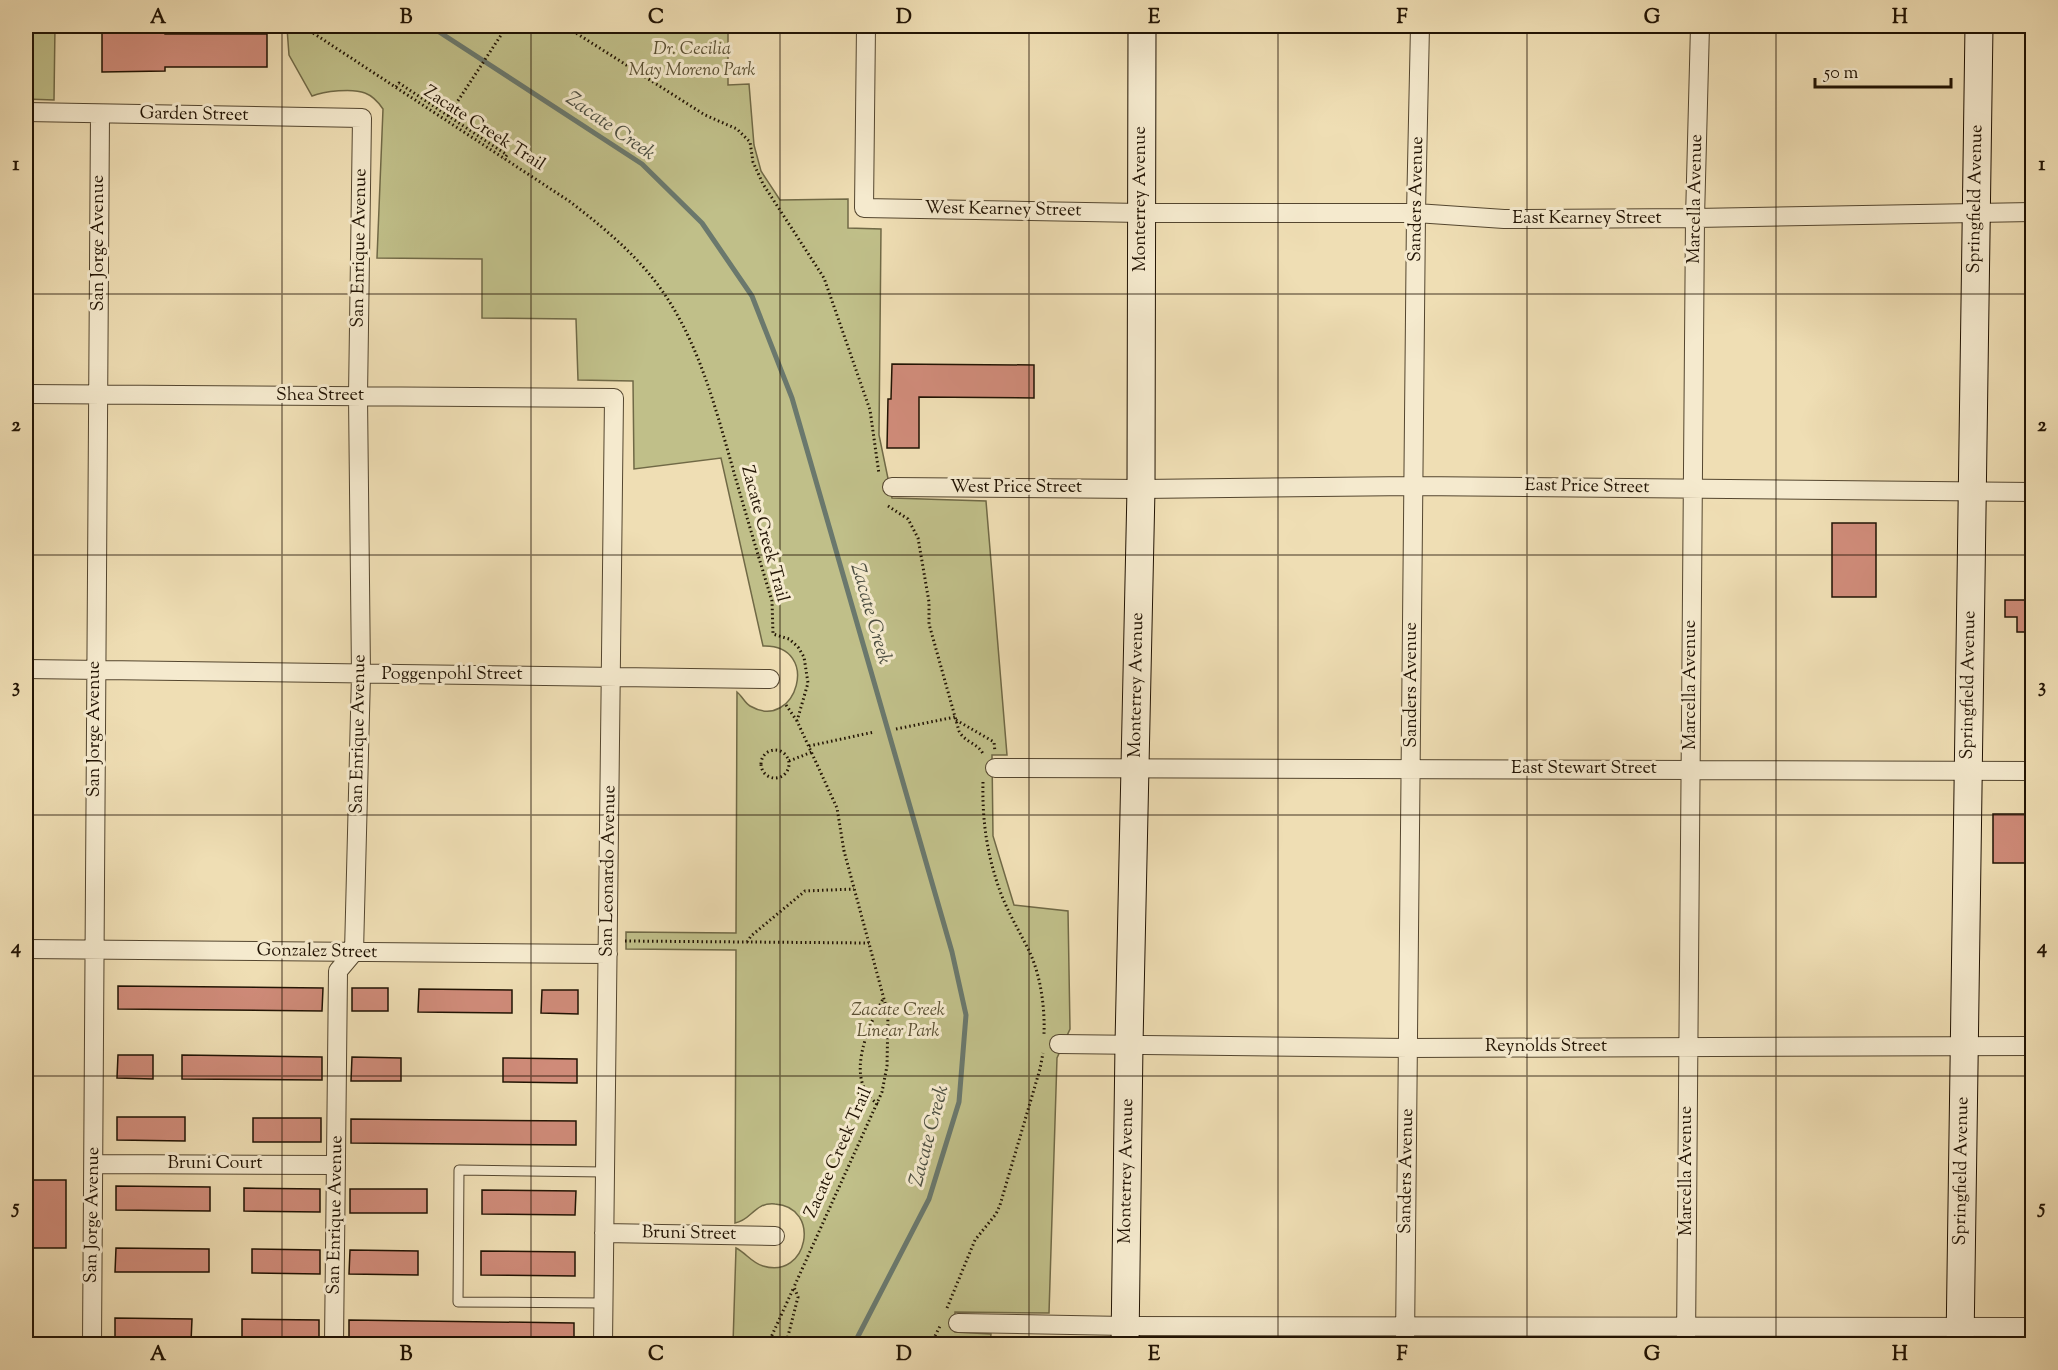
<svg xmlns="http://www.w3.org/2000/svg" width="2058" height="1370" font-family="'Sorts Mill Goudy',serif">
<rect width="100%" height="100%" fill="#efdeb4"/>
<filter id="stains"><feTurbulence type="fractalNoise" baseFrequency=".00333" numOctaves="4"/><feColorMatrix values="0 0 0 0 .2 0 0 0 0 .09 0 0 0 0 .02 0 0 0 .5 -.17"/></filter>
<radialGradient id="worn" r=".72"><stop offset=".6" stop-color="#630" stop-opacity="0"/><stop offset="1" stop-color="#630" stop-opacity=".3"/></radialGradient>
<path fill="#c0bf89" stroke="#706946" stroke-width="1.5" d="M26,26H55L54,100L26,99Z
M197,26H728V85L749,84L754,145L761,171L780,200L848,199V228L881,229L879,435L892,498L986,501L1007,755H992L993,836L1014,905L1068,911L1070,1029L1057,1058L1049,1313L955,1312V1332L991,1334L990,1344H733L736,1248C746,1253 752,1263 763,1266C808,1280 822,1207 775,1204C754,1202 752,1220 735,1223L736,950L626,949V932L736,933L737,692C742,696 745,703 750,706C797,733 822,644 763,646L721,458L634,469L633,381L578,380L576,319L482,318V259L377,258L383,109C379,103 373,96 365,93C353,88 324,91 312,96L289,55L287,28H197Z"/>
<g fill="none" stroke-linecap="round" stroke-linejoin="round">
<path stroke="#6a786d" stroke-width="5" d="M430,26L642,164L702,223L752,296L792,398L952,952L966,1015L959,1102L929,1199L854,1344"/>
</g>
<path fill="#cf8b79" stroke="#211303" stroke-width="1.5" d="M102,26H164L165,34H267V67H165V71L102,72Z
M892,364L1034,365V398L919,397V448H887L888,399H891Z
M1832,523H1876V597H1832Z
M2005,600H2032V632H2017V617H2005Z
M1993,814H2029V863H1993Z
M118,986L323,988L322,1011L118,1009Z
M352,988H388V1011H352Z
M419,989L512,990V1013L418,1012Z
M542,990H578V1014L541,1013Z
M118,1055H153V1079L117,1078Z
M182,1055L322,1057V1080L182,1079Z
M352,1057L401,1058V1081H351Z
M503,1058L577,1059V1083L503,1082Z
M117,1117H185V1141L117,1140Z
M253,1118H321V1142H253Z
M351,1119L576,1121V1145L351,1143Z
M26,1180H66V1248H26Z
M116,1186L210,1187V1211L116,1210Z
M244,1188L320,1189V1212L244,1211Z
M350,1189H427V1213H350Z
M482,1190L576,1191L575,1215L482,1214Z
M116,1248L209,1249V1272H115Z
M252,1249L320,1250V1274L252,1273Z
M350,1250L418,1251V1275L349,1274Z
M481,1251L575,1252V1276L481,1275Z
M115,1318L192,1319L191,1342L115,1341Z
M242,1319L319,1320V1343L242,1342Z
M349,1320L574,1323V1344H349Z"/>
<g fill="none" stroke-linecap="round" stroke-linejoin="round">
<defs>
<path id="lane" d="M603,1303L458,1302L459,1170L605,1172"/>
<path id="street" d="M866,26L864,208L1141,213H1416L1504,219L1695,218L2032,212
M26,112L362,118L358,396L361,674L354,952L338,971L334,1344
M26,394L614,398L603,1344
M892,487L1141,489L1413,486L2032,492
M26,669L770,679
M995,768L2032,771
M26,949L608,954
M1059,1044L1408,1048L2032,1046
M94,1164L336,1165
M604,1233L775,1236
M958,1323L1125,1326L2032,1327
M92,1344L100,114
M1405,1344L1416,213L1420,26
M1686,1344L1695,218L1700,26"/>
<path id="secondary" d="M1125,1344L1129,1044L1141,489L1142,26
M1960,1344L1979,26"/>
</defs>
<use href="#lane" stroke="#54462f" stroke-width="11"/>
<use href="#street" stroke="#54462f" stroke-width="20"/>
<use href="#secondary" stroke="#211303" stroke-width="29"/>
<path stroke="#211303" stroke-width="3" stroke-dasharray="1.5 3" stroke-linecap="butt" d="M292,26L310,31L569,201C607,230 643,260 669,301C700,350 715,406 731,462C744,508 758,555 772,601L773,634L789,639L798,647L804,657L808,683L797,721L837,808L844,851L888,1014L887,1066L882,1092L794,1287L798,1297L786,1344
M565,26L705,115L737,129L750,142L753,162L763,184L824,278L870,410L879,474
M396,87L399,83L507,155L504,159
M448,116L507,26
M888,506L908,519L918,538L929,602V624L959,731C964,742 978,743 983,754
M786,705L797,721
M956,720L994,742L995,752
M896,729L955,717
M809,746L874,732
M761 764a14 14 0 1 1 28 0a14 14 0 1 1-28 0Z
M789,761L812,752
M983,782C982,820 987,855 1000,891C1008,913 1020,932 1030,953C1041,977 1045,1009 1044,1034
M625,941L869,943
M747,942L751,936L805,891L854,889
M878,1104C843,1081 868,1027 883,999
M947,1308L975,1240L996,1214L1000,1205L1040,1069L1043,1053
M768,1344L794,1287
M931,1344L940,1326"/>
<use href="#lane" stroke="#f5eace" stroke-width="9"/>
<use href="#street" stroke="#f5eace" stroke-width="18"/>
<use href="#secondary" stroke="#f5eace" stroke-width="27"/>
</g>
<path fill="none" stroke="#211303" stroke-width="1.5" stroke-opacity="0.55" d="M282,26V1344M531,26V1344M780,26V1344M1029,26V1344M1278,26V1344M1527,26V1344M1776,26V1344M26,294H2032M26,555H2032M26,815H2032M26,1076H2032"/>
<g text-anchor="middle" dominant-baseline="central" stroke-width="6" stroke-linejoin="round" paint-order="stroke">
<g font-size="18" font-style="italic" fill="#594f32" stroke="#f5eace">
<text x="692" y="50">Dr. Cecilia<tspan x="692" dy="21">May Moreno Park</tspan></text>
<text x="898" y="1011">Zacate Creek<tspan x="898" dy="21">Linear Park</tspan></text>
</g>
<g font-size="18" fill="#211303" stroke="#f5eace">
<text transform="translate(194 115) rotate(1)">Garden Street</text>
<text transform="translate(484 129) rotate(33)">Zacate Creek Trail</text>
<text transform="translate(1141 199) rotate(-90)">Monterrey Avenue</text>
<text transform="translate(1417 199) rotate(-89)">Sanders Avenue</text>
<text transform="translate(1696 199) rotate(-89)">Marcella Avenue</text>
<text transform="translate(1976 199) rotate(-89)">Springfield Avenue</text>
<text transform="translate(1003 210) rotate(1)">West Kearney Street</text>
<text x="1587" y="219">East Kearney Street</text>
<text transform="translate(99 243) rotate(-90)">San Jorge Avenue</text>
<text transform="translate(360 248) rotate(-89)">San Enrique Avenue</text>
<text x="320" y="396">Shea Street</text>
<text transform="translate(1587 487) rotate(1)">East Price Street</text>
<text x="1016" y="488">West Price Street</text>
<text transform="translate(764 534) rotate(75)">Zacate Creek Trail</text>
<text x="452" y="675">Poggenpohl Street</text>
<text transform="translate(1137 685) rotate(-89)">Monterrey Avenue</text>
<text transform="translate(1412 685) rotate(-90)">Sanders Avenue</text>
<text transform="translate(1691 685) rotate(-90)">Marcella Avenue</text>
<text transform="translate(1969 685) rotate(-89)">Springfield Avenue</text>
<text transform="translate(95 729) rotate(-90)">San Jorge Avenue</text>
<text transform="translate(359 734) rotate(-89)">San Enrique Avenue</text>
<text x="1584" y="769">East Stewart Street</text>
<text transform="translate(609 871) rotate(-89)">San Leonardo Avenue</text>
<text transform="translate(317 952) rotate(1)">Gonzalez Street</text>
<text x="1546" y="1047">Reynolds Street</text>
<text transform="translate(839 1153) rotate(-66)">Zacate Creek Trail</text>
<text x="215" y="1164">Bruni Court</text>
<text transform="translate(1127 1171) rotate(-89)">Monterrey Avenue</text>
<text transform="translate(1407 1171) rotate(-89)">Sanders Avenue</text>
<text transform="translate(1687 1171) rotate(-90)">Marcella Avenue</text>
<text transform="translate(1962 1171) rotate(-89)">Springfield Avenue</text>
<text transform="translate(93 1215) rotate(-89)">San Jorge Avenue</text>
<text transform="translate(336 1215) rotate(-89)">San Enrique Avenue</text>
<text transform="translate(689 1234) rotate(1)">Bruni Street</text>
</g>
<g font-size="20" font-style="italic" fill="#4b4e41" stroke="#f5eace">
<text transform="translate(610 127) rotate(35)">Zacate Creek</text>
<text transform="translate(870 614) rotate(74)">Zacate Creek</text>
<text transform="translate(930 1136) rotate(-75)">Zacate Creek</text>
</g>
</g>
<rect width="2058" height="1370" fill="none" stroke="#efdeb4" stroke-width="66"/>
<path d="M1815 78v9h136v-9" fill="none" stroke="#211303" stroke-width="3"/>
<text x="1824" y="78" font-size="18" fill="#211303" stroke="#f5eace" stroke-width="4.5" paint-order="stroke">50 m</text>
<rect x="33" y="33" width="1992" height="1304" fill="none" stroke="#211303" stroke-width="2"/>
<g font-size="20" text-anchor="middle" font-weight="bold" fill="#211303">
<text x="158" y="23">A</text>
<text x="406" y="23">B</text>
<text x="656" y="23">C</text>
<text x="904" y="23">D</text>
<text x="1154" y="23">E</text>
<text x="1402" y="23">F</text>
<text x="1652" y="23">G</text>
<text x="1900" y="23">H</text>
<text x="16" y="170">1</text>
<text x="2042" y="170">1</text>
<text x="16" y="431">2</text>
<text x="2042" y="431">2</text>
<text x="16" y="692">3</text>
<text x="2042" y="692">3</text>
<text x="16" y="953">4</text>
<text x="2042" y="953">4</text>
<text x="16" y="1213">5</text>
<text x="2042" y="1213">5</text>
<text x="158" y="1360">A</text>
<text x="406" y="1360">B</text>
<text x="656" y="1360">C</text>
<text x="904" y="1360">D</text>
<text x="1154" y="1360">E</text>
<text x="1402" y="1360">F</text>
<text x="1652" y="1360">G</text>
<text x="1900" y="1360">H</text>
</g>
<rect width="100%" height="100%" filter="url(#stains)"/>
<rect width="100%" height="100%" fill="url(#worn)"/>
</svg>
